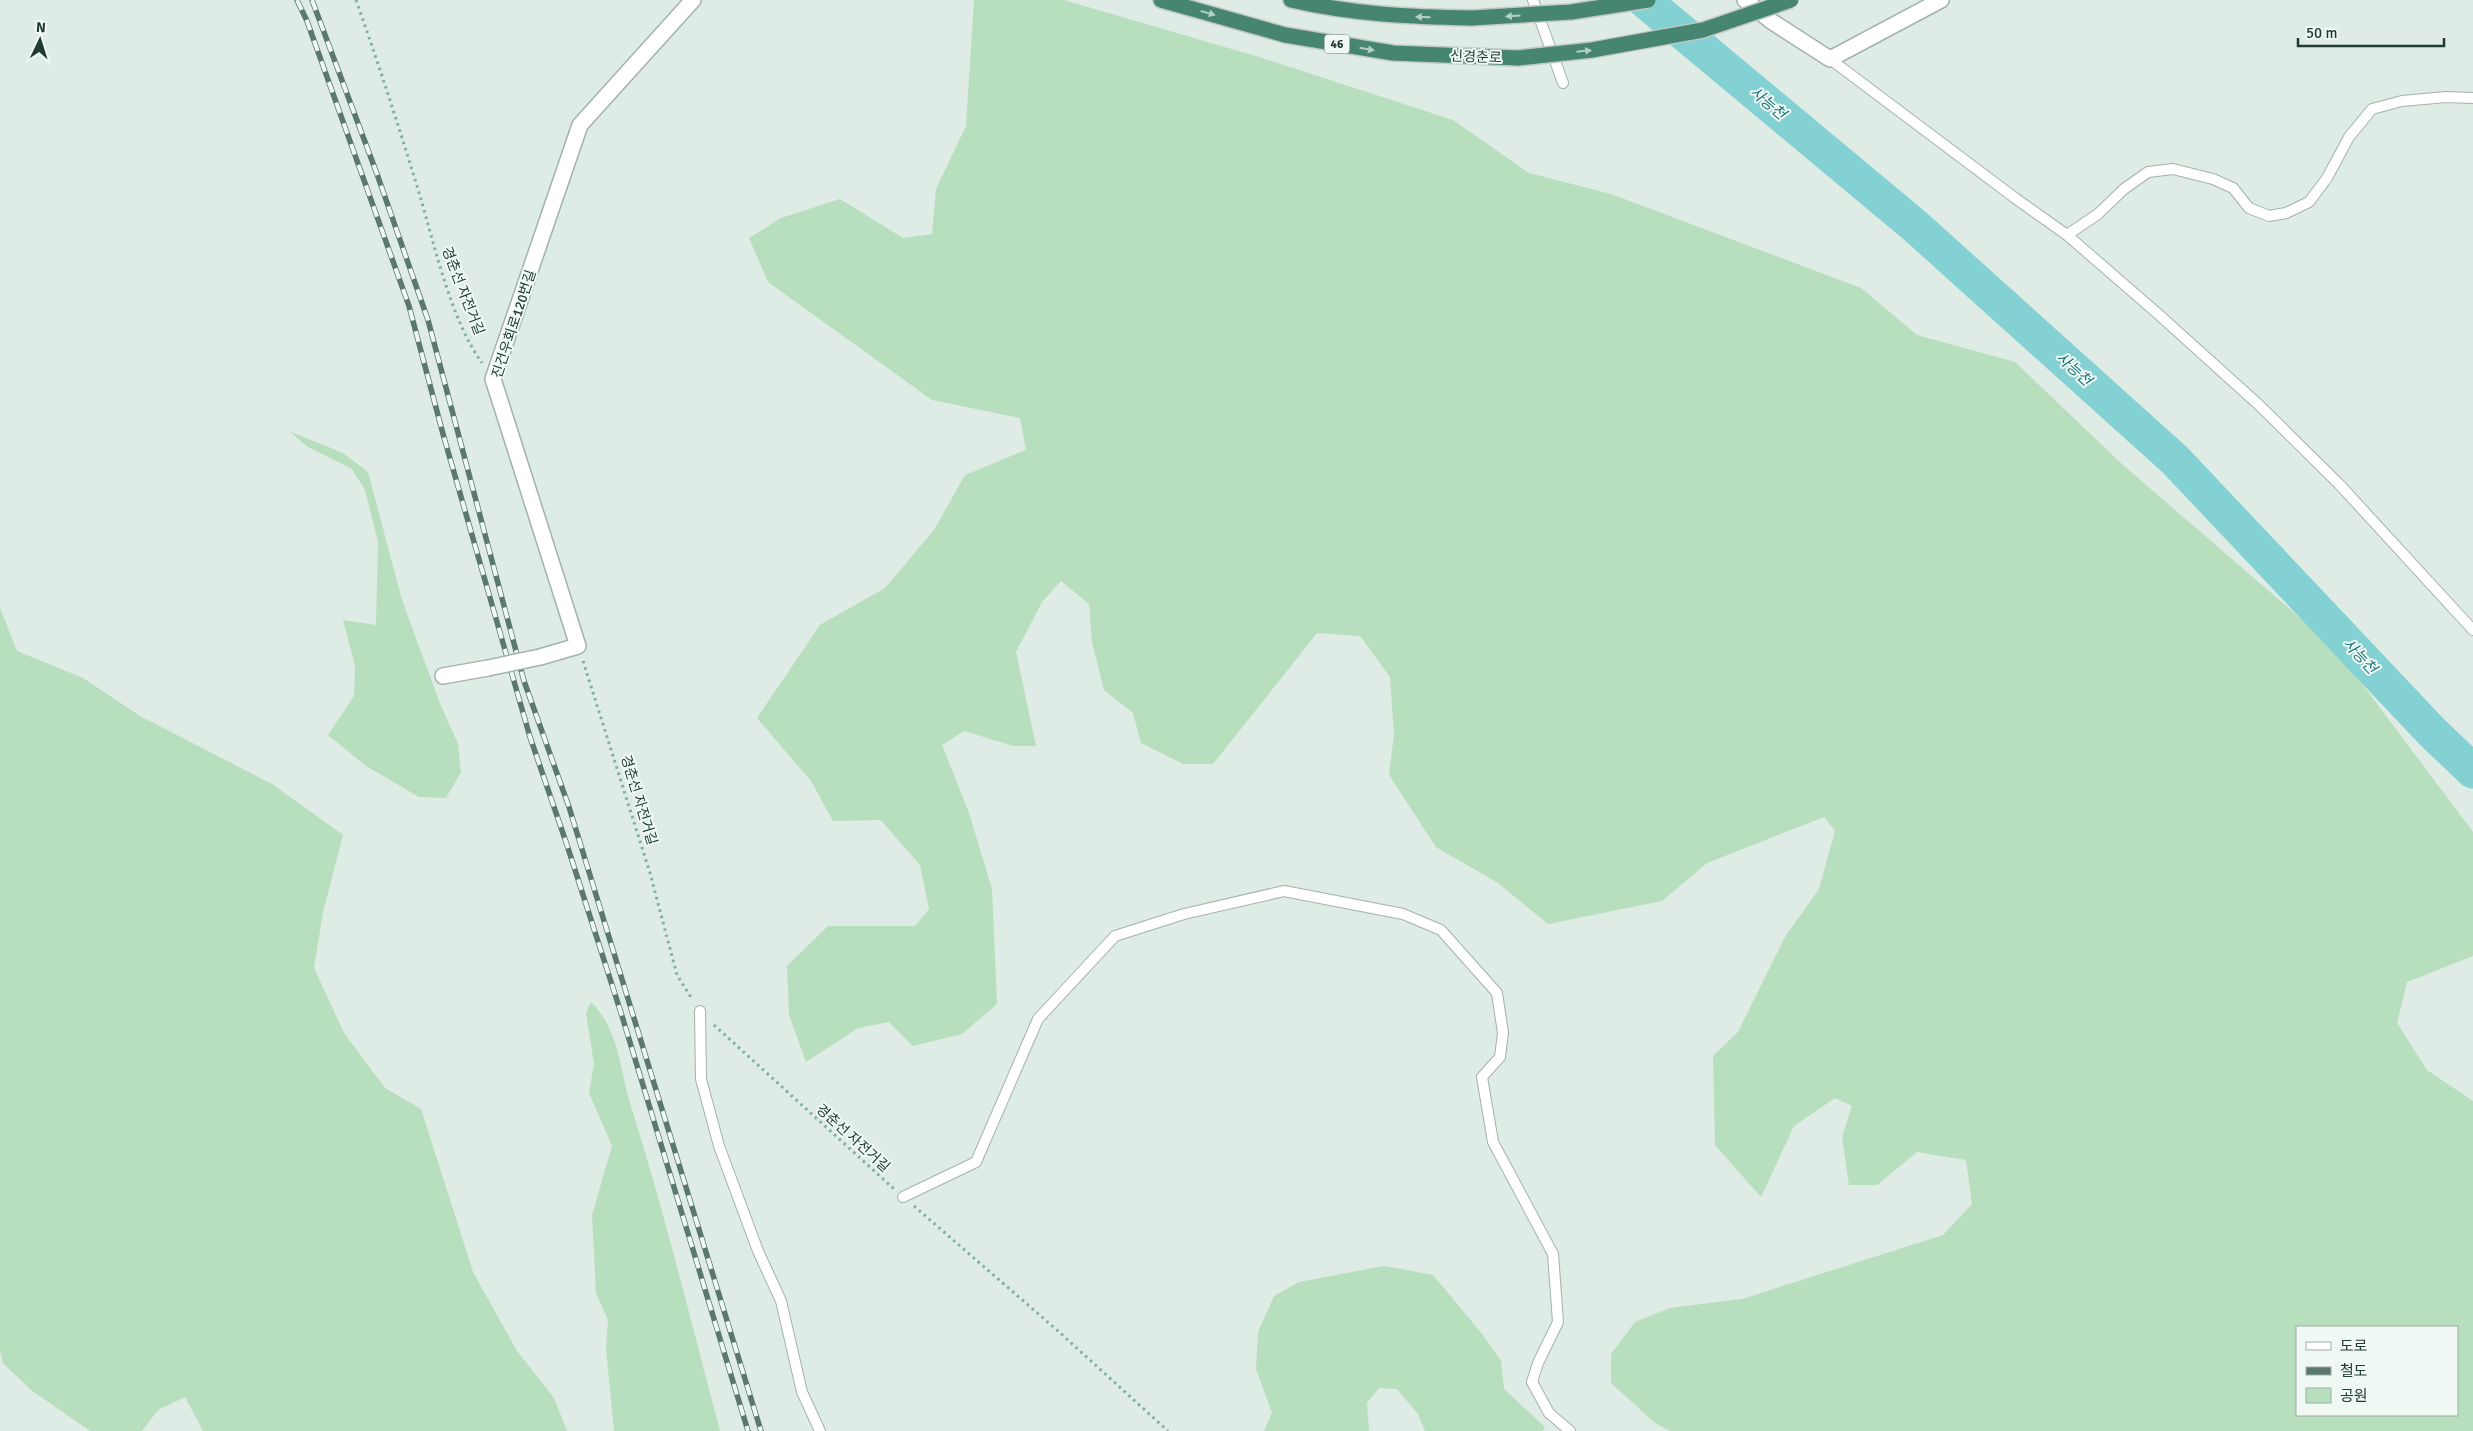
<svg xmlns="http://www.w3.org/2000/svg" width="2473" height="1431" font-family="Signika,'Noto Sans KR',sans-serif">
<rect width="100%" height="100%" fill="#dfebe5"/>
<path fill="#b7debd" fill-rule="evenodd" d="M974,0H1064L1259,57L1453,120L1529,173L1611,194L1861,288L1917,335L2015,362L2123,465L2336,649L2473,832V956L2407,982L2397,1023L2427,1070L2473,1101V1431H1670L1655,1423L1611,1383V1354L1635,1322L1670,1308L1742,1299L1943,1235L1972,1204L1966,1160L1917,1152L1877,1185H1849L1842,1137L1852,1106L1835,1098L1794,1126L1761,1197L1715,1145L1713,1056L1738,1032L1785,937L1819,889L1835,831L1824,817L1707,863L1662,901L1548,924L1498,883L1436,847L1389,775L1394,734L1390,677L1360,636L1317,633L1213,764H1183L1141,743L1133,713L1104,690L1092,642L1089,604L1061,581L1042,602L1016,652L1036,746H1013L964,731L942,745L969,813L992,889L997,1004L962,1034L913,1046L889,1022L858,1028L806,1062L789,1015L787,966L828,926H915L929,909L920,865L881,820L833,821L811,781L757,718L820,625L885,588L934,530L965,475L1026,450L1020,418L932,400L768,282L749,238L781,218L840,199L903,238L932,234L936,189L966,126ZM2297,1327H2457V1415H2297Z
M289,431L343,453L368,472L402,600L439,701L458,744L461,772L446,798L419,797L366,766L328,735L354,696L355,666L343,620L376,625L378,542L365,490L352,469L308,447Z
M0,608L17,651L83,678L140,716L272,784L343,835L323,912L314,968L344,1033L385,1088L421,1109L473,1272L517,1351L554,1398L567,1431H203L185,1397L158,1410L142,1431H90L31,1390L3,1363L0,1351Z
M591,1002C618,1028 620,1068 630,1103C664,1211 691,1321 720,1431H614L606,1348L608,1320L596,1293L592,1215L612,1146L589,1093L594,1064L586,1013Z
M1384,1266L1433,1275L1483,1335L1501,1361L1504,1389L1545,1427L1543,1431H1425L1418,1414L1397,1389L1379,1388L1367,1403L1369,1431H1264L1272,1413L1256,1369L1258,1332L1274,1296L1299,1282Z"/>
<g fill="none" stroke-linecap="round" stroke-linejoin="round">
<path stroke="#84d1d3" stroke-width="35" d="M1644,0L1915,226L2175,460L2433,733L2473,771"/>
<defs>
<path id="service" d="M1533,0L1563,83
M1830,59L2015,198L2067,235L2157,313L2259,405L2339,484L2473,630
M2067,235L2098,214L2124,189L2148,172L2173,169L2213,179L2233,188L2249,208L2269,216L2286,213L2309,202L2327,178L2349,137L2372,109L2402,101L2446,97L2473,98
M700,1011L701,1079L719,1146L758,1251L781,1301L802,1392L820,1431
M903,1197L976,1162L1038,1019L1115,936L1184,914L1284,891L1403,914L1441,930L1497,993L1503,1033L1500,1057L1482,1077L1493,1142L1553,1254L1558,1322L1538,1363L1532,1382L1549,1413L1570,1431"/>
<path id="minor" d="M1745,0L1771,21L1830,59L1941,0
M540,657L578,646L493,379L580,125L693,0
M443,676L488,668"/>
<path id="trunk" d="M1161,0L1285,35L1393,53L1518,58
M1291,0C1351,14 1410,17 1472,18"/>
</defs>
<use href="#service" stroke="#a2b3ab" stroke-width="12"/>
<use href="#minor" stroke="#a2b3ab" stroke-width="18"/>
<use href="#trunk" stroke="#c1c8c5" stroke-width="18"/>
<path stroke="#7eb09b" stroke-width="3" stroke-dasharray="2.5 4" stroke-linecap="butt" d="M356,0C379,65 400,130 420,196C435,247 451,320 482,363
M583,661L650,873L677,975L692,999
M714,1025L894,1189
M914,1206L1058,1331L1168,1431"/>
<use href="#service" stroke="#fff" stroke-width="10"/>
<use href="#minor" stroke="#fff" stroke-width="15"/>
<use href="#trunk" stroke="#468670" stroke-width="15"/>
<defs>
<path id="rail" d="M297,0L307,21L409,306L443,434L530,737L567,845L622,1016L748,1431
M312,0L377,174L428,320L524,681L569,807L761,1431"/>
</defs>
<use href="#rail" stroke="#5a786c" stroke-width="5.5"/>
<use href="#rail" stroke="#f0f8f3" stroke-width="4" stroke-dasharray="11" stroke-linecap="butt"/>
<defs>
<path id="minor-bridge" d="M488,668L540,657"/>
<path id="trunk-bridge" d="M1472,18L1571,12L1648,0
M1518,58L1592,50L1703,30L1791,0"/>
</defs>
<use href="#minor-bridge" stroke="#a2b3ab" stroke-width="18" stroke-linecap="butt"/>
<use href="#trunk-bridge" stroke="#c1c8c5" stroke-width="18" stroke-linecap="butt"/>
<use href="#minor-bridge" stroke="#fff" stroke-width="15"/>
<use href="#trunk-bridge" stroke="#468670" stroke-width="15"/>
</g>
<defs><path id="oneway-solid" d="M-6-.8H1V-3.2L6.5 0L1 3.2V.8H-6Z" transform="scale(1.25)"/></defs>
<g fill="#b4d0c5">
<use href="#oneway-solid" transform="translate(1208 13) rotate(16)"/>
<use href="#oneway-solid" transform="translate(1513 16) rotate(177)"/>
<use href="#oneway-solid" transform="translate(1423 17) rotate(-179)"/>
<use href="#oneway-solid" transform="translate(1367 49) rotate(10)"/>
<use href="#oneway-solid" transform="translate(1584 51) rotate(-6)"/>
</g>
<g text-anchor="middle" dominant-baseline="central" stroke-width="4" stroke-linejoin="round" paint-order="stroke">
<rect fill="#f0f8f3" stroke="#5e746b" stroke-width="1" x="1324.5" y="34.5" width="25" height="19" rx="4"/>
<g font-size="12" font-weight="bold" fill="#203c31">
<text x="1337" y="44">46</text>
</g>
<g font-size="14" fill="#203c31" stroke="#f0f8f3">
<text transform="translate(1476 57) rotate(2)">신경춘로</text>
<text transform="translate(463 291) rotate(69)">경춘선 자전거길</text>
<text transform="translate(514 324) rotate(-72)">진건우회로120번길</text>
<text transform="translate(639 800) rotate(73)">경춘선 자전거길</text>
<text transform="translate(853 1138) rotate(42)">경춘선 자전거길</text>
</g>
<g font-size="15" font-style="italic" fill="#18757a" stroke="#f0f8f3">
<text transform="translate(1768 103) rotate(40)">사능천</text>
<text transform="translate(2074 369) rotate(42)">사능천</text>
<text transform="translate(2360 656) rotate(47)">사능천</text>
</g>
</g>
<rect x="2296" y="1326" width="162" height="90" fill="#f0f8f3" stroke="#9dada5"/>
<rect x="2306" y="1342" width="25" height="8" fill="#ffffff" stroke="#9dada5"/>
<text x="2340" y="1351" font-size="15" fill="#203c31">도로</text>
<rect x="2306" y="1367" width="25" height="8" fill="#5a786c" stroke="#9dada5"/>
<text x="2340" y="1376" font-size="15" fill="#203c31">철도</text>
<rect x="2306" y="1388" width="25" height="15" fill="#b7debd" stroke="#9dada5"/>
<text x="2340" y="1401" font-size="15" fill="#203c31">공원</text>
<g transform="translate(40 40) rotate(4)" stroke="#f0f8f3" stroke-width="4" paint-order="stroke">
<path d="M0-4L9 19L0 12L-9 19Z" fill="#203c31"/>
<text y="-8" font-size="14" font-weight="bold" text-anchor="middle" fill="#203c31">N</text>
</g>
<path d="M2298 38v8h146v-8" fill="none" stroke="#203c31" stroke-width="2.5"/>
<text x="2306" y="38" font-size="15" fill="#203c31" stroke="#f0f8f3" stroke-width="4" paint-order="stroke">50 m</text>
</svg>
